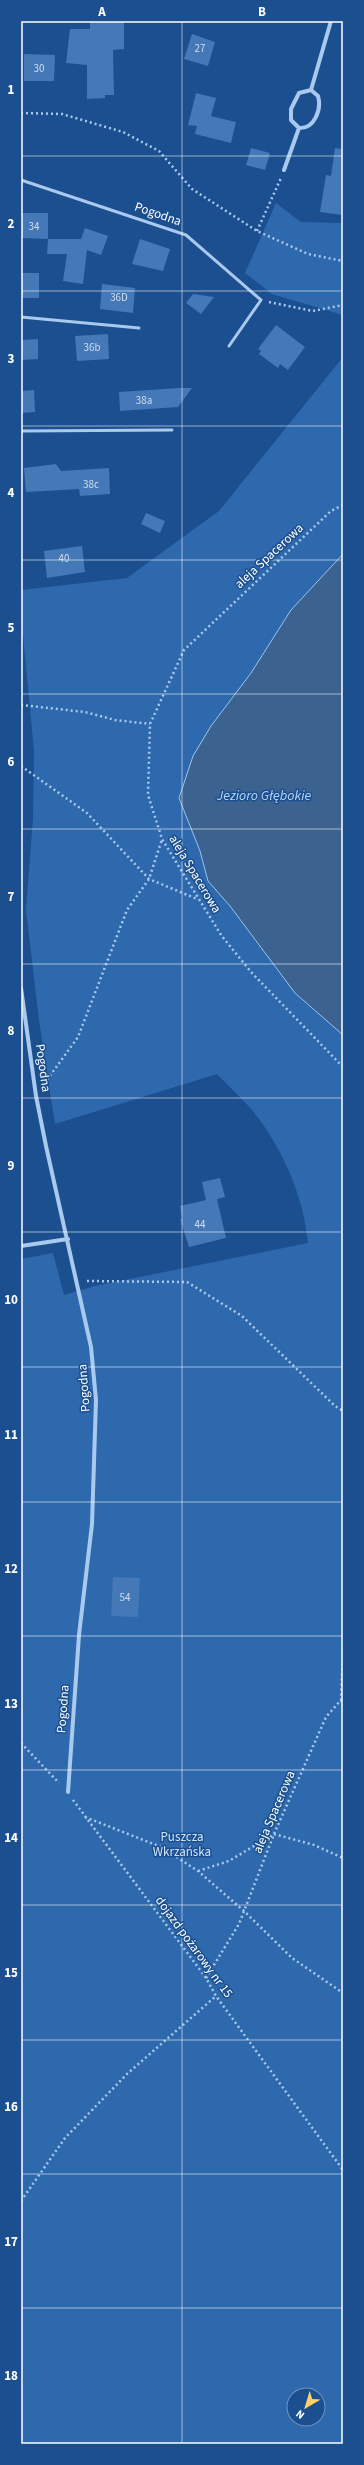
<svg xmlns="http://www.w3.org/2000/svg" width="364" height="2465" font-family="'Source Sans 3',sans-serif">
<rect width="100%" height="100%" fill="#1b4f8f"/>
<path fill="#2e69ad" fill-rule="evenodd" d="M276,203L301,222L343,223V315L272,294L245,273Z
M343,357V554L291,610L251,673L211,726L200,851L208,881L230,906L295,993L343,1035V2444H21V1259L53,1253L64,1295L95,1286L308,1243C304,1202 288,1161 264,1126C252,1107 233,1091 217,1074L55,1124L39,1020L26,910L33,818L34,751L21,614V590L127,578L219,511ZM294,2395H318V2419H294Z"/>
<path fill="#3c6290" stroke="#9cc4f0" d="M343,554V1035L295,993L230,906L208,881L200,851L179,798L193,756L211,726L251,673L291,610Z"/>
<path fill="#4478b7" d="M90,21H124V49L113,50L114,95H105V98L87,99V65L66,63L70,29H90Z
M192,34L215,42L208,66L184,59Z
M24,54L55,55L54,81H24Z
M196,93L216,98L211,116L236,122L231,143L195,134L197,126L188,125Z
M251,148L270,153L265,170L246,165Z
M335,148L343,149V215L320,212L326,175L331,176Z
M21,213H48V239L21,238Z
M85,228L108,236L101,255L87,250L83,284L63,281L67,254H47L48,239H81Z
M140,239L170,249L163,271L132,264Z
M21,273H39V298H21Z
M102,284L135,288L133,313L100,309Z
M193,294L214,297L201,314L186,303Z
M276,325L305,347L288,370L280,364L278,368L259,354L261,351L258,349Z
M108,334L109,359L77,361L75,336Z
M38,339V359L21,360V340Z
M179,388H192L178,407L120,411L119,392Z
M34,390L35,412L21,413V391Z
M56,464L61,471L109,468L110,494L80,496L79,489L26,492L24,468Z
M146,513L165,521L160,533L141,524Z
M82,546L85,572L47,578L44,551Z
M220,1178L225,1197L217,1199L226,1238L189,1247L180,1219H182L180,1206L206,1200L202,1182Z
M113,1577L140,1578L138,1617L111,1616Z"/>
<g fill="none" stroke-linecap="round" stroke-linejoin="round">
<path stroke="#a9c9ee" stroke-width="2.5" stroke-dasharray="2 3" stroke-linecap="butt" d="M21,113L62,114L123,132L159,151L192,189L257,231L308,254L343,261
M257,231L281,178
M269,302L313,311L343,305
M343,505L331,511L184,650L150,724L148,795L162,839L221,935L251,972L343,1067
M21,705L85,712L115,720L150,724
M21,766L87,813L149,879L197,899
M44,1084L78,1037L127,910L149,879L162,839
M87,1281L187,1282L242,1316L335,1406L343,1411
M341,1700L343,1706
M21,1743L59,1783
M73,1800L206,1978L216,1996L343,2170
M85,1817L161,1847L198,1871L244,1911L292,1958L343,1993
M198,1871L229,1861L274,1834L314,1845L343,1858
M206,1978L239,1924L274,1834L326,1717L341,1700L343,1650
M21,2201L65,2138L127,2074L216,1996"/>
<path stroke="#a9c9ee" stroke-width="3" d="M21,180L186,235L261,300L229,346
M21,317L139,328
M21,431L172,430"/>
<path stroke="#a9c9ee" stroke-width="4" d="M311,90L331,21
M284,170L299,128L291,120V109L299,93L311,90L318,96C322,110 314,129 299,128
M21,988L36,1096L46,1146L91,1347L96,1400L92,1524L79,1635L68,1792
M21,1246L68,1239"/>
</g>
<path fill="none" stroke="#fff" stroke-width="1" stroke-opacity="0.55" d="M182,21V2444M21,156H343M21,291H343M21,426H343M21,560H343M21,694H343M21,829H343M21,964H343M21,1098H343M21,1232H343M21,1367H343M21,1502H343M21,1636H343M21,1770H343M21,1905H343M21,2040H343M21,2174H343M21,2308H343"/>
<g text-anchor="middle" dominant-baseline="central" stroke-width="3" stroke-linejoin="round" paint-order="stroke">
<g font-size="11" fill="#d0dded">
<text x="200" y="48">27</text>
<text x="39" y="68">30</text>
<text x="34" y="226">34</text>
<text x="119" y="297">36D</text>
<text x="92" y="347">36b</text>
<text x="144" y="400">38a</text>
<text x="91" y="484">38c</text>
<text x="64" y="558">40</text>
<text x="200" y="1224">44</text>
<text x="125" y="1597">54</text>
</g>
<g font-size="13" fill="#fff" stroke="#1b4f8f">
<text transform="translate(158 214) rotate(19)">Pogodna</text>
<text transform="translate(269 556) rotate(-43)">aleja Spacerowa</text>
<text transform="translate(195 874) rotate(59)">aleja Spacerowa</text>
<text transform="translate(43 1068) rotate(82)">Pogodna</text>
<text transform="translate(84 1388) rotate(-94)">Pogodna</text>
<text transform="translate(63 1709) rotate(-86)">Pogodna</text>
<text transform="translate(274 1812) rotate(-67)">aleja Spacerowa</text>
<text transform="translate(194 1947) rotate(54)">dojazd pożarowy nr 15</text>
</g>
<g font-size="13" fill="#cfe3fa" stroke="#1b4f8f">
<text x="182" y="1837">Puszcza<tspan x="182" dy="15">Wkrzańska</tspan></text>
</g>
<g font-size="14" font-style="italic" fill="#b5d3f5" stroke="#1b4f8f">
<text x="264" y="796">Jezioro Głębokie</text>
</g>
</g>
<rect width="364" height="2465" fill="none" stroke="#1b4f8f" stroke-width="44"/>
<g transform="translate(306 2407) rotate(218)"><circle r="19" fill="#1b4f8f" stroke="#7695bc"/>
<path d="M0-3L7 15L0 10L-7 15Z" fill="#ffd166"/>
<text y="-6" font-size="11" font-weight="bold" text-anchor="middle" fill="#ffffff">N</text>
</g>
<rect x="22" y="22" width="320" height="2421" fill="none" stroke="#fff" stroke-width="1.5"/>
<g font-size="13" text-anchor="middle" font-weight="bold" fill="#fff">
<text x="102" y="16">A</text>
<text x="262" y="16">B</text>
<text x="11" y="94">1</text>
<text x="11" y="228">2</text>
<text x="11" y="363">3</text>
<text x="11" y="497">4</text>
<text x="11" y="632">5</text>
<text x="11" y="766">6</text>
<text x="11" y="901">7</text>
<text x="11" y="1035">8</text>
<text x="11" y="1170">9</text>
<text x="11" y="1304">10</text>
<text x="11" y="1439">11</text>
<text x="11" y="1573">12</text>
<text x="11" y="1708">13</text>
<text x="11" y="1842">14</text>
<text x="11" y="1977">15</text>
<text x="11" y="2111">16</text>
<text x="11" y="2246">17</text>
<text x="11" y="2380">18</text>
</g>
</svg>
